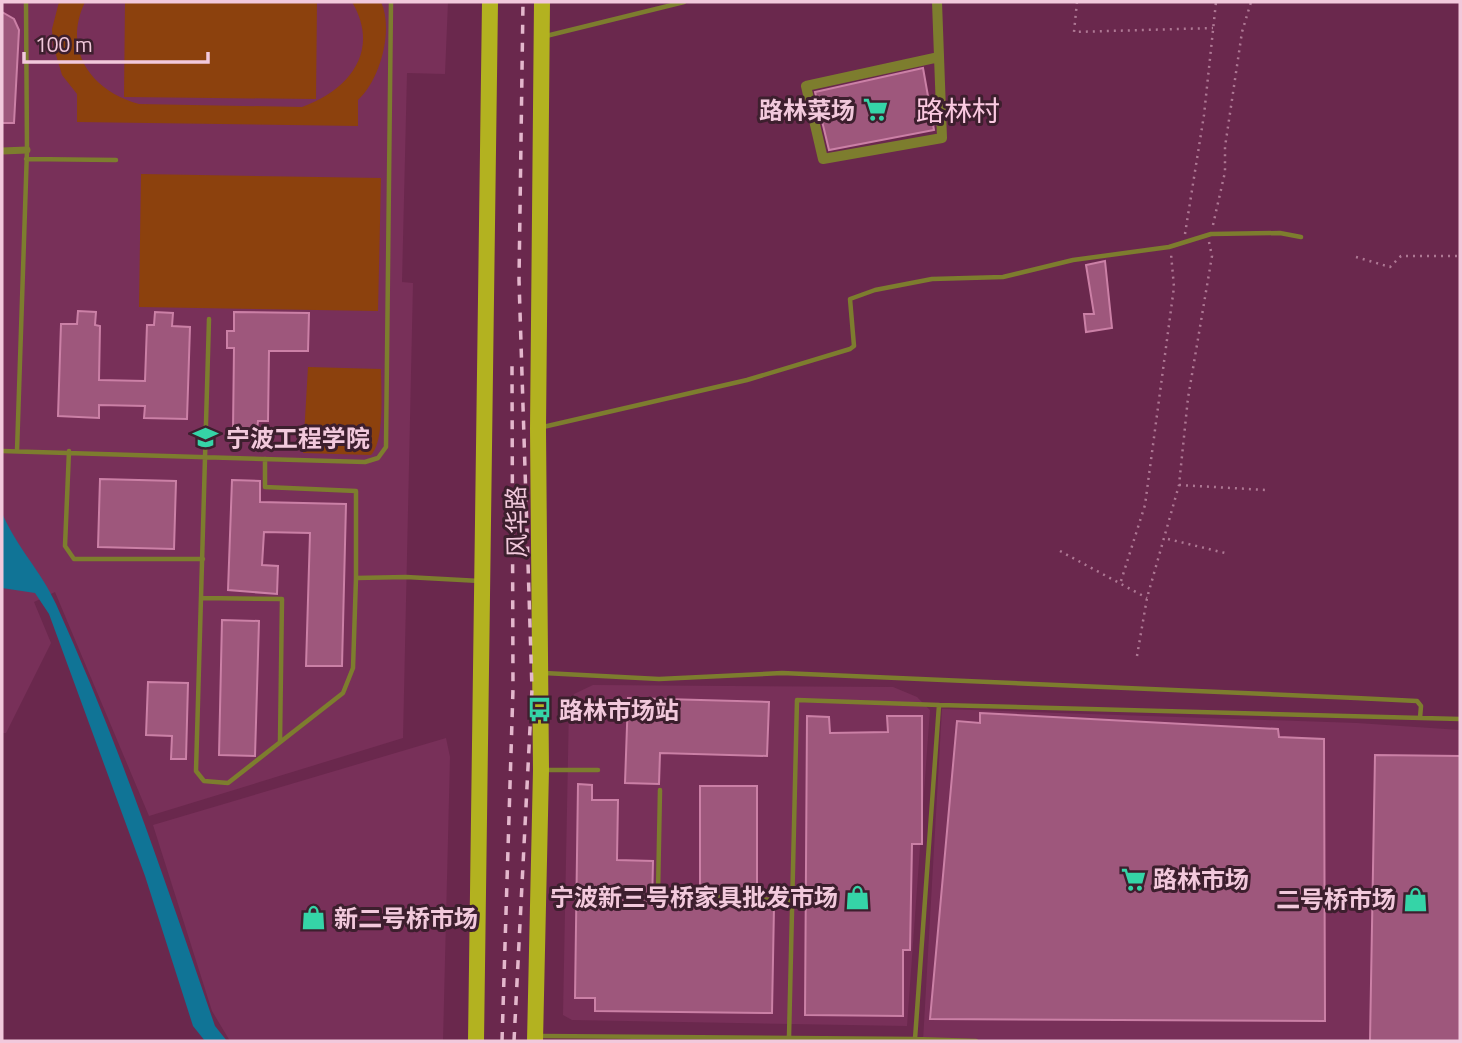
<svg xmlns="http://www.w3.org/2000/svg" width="1462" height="1043" font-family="'Titillium Web','Noto Sans SC',sans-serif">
<rect width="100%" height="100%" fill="#6a284d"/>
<path fill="#783059" d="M2,2H448L445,74L407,73L402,282L413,283L403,738L149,816L55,592L34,602L51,643L6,733H2Z
M593,685L893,687L917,697L930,710L907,1026L572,1020L563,1015L569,706L574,694Z
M942,709L1357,723L1460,730V1041H923Z
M446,738L450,757L443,1041H230L212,1011L153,825Z"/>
<path fill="#8c410d" d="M59,2H85C62,50 91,91 139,104L302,107C349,90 381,51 352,2H381C394,30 380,80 358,100V126L77,122V94L62,75L53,45L52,29Z
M125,2H317L316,99L124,97Z
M141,174L381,178L378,311L139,307Z
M308,367L381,369C381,389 385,441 371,455L303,453Z"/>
<path fill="#107496" d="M2,513C17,548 41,571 56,604C118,741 166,883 215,1026L227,1041H205L193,1026L145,876L49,614L35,593L2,588Z"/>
<path fill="#9e577c" stroke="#cb80a6" stroke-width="2" d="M2,12L14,19L19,30L14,123H2Z
M923,68L934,130L829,150L815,92Z
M1105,261L1112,328L1086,332L1084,314H1094L1086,265Z
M78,311L96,312L95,325L100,326L99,380L145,381L147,325H154L155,312L173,313L172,326L190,327L187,419L144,418L145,406L99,405V418L58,416L61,324H77Z
M234,312L309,313L308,351H269L268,421H258L257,430H233L234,348H227V331H234Z
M100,479L176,481L174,549L98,547Z
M232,480L260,481V502L346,504L342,666H306L310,533L264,532L262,565L278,566L277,594L228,590Z
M222,620L259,621L255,756L219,755Z
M148,682L188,683L186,759H171L172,736L146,735Z
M628,698L769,702L767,756L660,753L659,784L625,783Z
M980,713L1278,729L1279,737L1324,739L1325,1021L930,1019L957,721L980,723Z
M807,716L829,717L830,733L888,732L887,716H922V844H912L910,950H903V1016L805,1015Z
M1375,755L1460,756V1041H1370Z
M578,784L592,785V800H618L617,860L653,861L652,905L700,906V900L774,907L772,1013L595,1011V998H575Z
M700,786H757V894L700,891Z"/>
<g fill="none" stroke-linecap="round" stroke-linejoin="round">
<path stroke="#ae7894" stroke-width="2.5" stroke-dasharray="2 5" stroke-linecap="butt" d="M1077,2L1074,32L1213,28
M1213,225L1225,172V147L1242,32L1251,2
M1185,234L1204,115L1216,2
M1356,257L1390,267L1401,256H1460
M1179,485L1266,490
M1168,539L1225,553
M1060,551L1147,598
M1121,581L1145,505L1174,287L1171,254
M1137,656L1147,598L1179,485L1188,398L1212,256L1209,242"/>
<path stroke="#7d7d2e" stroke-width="4.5" d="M546,36L684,2
M26,159L116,160
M209,319L196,771L204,781L228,783L343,693L353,668L356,578
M543,427L747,380L850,349L854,346L850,299L875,290L932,279L1003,277L1073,260L1169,247L1211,234L1280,233L1301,237
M2,451L365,462L378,458L386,447L391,2
M17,451L27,150L26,2
M69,451L65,546L74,559H203
M265,459V487L356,491V578L406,577L480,581
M202,598L282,599L280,741
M544,673L659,679L782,673L1356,698L1417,701L1421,706L1420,718
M939,705L1460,719
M546,770H598
M660,790L658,893L792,901
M540,1036L915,1039L939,705L797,700L789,1037
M915,1039L976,1041"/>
<path stroke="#7d7d2e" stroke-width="7" d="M2,151L27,150"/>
<path stroke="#7d7d2e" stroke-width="10" d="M937,2L942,138L823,159L806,86L939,57"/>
<path stroke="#b3b220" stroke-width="16" d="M476,1041L490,2
M535,1041L541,770L538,429L542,2"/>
<path stroke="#e3b7cc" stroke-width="3.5" stroke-dasharray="9 9" stroke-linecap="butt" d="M502,1041L513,689L512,366
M514,1041L532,689L519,280L523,2"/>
</g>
<defs>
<symbol id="supermarket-bare" viewBox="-9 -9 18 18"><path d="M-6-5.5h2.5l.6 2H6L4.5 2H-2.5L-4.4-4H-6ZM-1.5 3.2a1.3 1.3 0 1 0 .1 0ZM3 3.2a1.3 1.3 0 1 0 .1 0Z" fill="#35d4a7" stroke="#3d1f2e" stroke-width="2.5" paint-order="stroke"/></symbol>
<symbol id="university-bare" viewBox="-9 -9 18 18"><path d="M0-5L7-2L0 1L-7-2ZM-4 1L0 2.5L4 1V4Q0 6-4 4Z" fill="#35d4a7" stroke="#3d1f2e" stroke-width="2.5" paint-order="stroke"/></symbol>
<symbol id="bus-bare" viewBox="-9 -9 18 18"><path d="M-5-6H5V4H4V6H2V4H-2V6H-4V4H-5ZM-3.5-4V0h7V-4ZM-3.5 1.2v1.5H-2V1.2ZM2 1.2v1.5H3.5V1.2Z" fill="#35d4a7" stroke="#3d1f2e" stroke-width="2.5" paint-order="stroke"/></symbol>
<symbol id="shop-bare" viewBox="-9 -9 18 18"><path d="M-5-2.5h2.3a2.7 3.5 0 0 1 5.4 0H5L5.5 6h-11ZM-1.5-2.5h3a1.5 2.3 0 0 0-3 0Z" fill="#35d4a7" stroke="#3d1f2e" stroke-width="2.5" paint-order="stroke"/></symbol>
</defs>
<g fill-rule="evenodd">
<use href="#supermarket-bare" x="858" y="92" width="35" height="35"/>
<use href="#university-bare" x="188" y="420" width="35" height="35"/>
<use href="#bus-bare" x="522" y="692" width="35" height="35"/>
<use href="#supermarket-bare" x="1116" y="862" width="35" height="35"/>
<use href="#shop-bare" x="840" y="880" width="35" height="35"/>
<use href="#shop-bare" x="1398" y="882" width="35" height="35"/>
<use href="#shop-bare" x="296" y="900" width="35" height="35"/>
</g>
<g text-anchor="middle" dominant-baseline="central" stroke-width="6" stroke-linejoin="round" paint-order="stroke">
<g font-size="24" font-weight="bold" fill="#f2c9dc" stroke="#3d1f2e" text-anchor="start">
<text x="855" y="110" text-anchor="end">路林菜场</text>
<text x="226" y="438">宁波工程学院</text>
<text x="559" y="710">路林市场站</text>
<text x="1153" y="879">路林市场</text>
<text x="838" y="897" text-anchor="end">宁波新三号桥家具批发市场</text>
<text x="1396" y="899" text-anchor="end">二号桥市场</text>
<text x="334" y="918">新二号桥市场</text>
</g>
<g font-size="24" fill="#f2c9dc" stroke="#3d1f2e">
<text transform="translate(516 522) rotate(-91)">风华路</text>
</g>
<g font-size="28" fill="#fbcae1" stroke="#3d1f2e">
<text x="958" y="110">路林村</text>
</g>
</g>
<rect width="1462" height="1043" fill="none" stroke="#f2c9dc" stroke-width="7"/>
<path d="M24 52v10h184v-10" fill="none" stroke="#f2c9dc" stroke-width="3.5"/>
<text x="35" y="52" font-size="21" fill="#f2c9dc" stroke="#3d1f2e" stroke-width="5" paint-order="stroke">100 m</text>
</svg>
